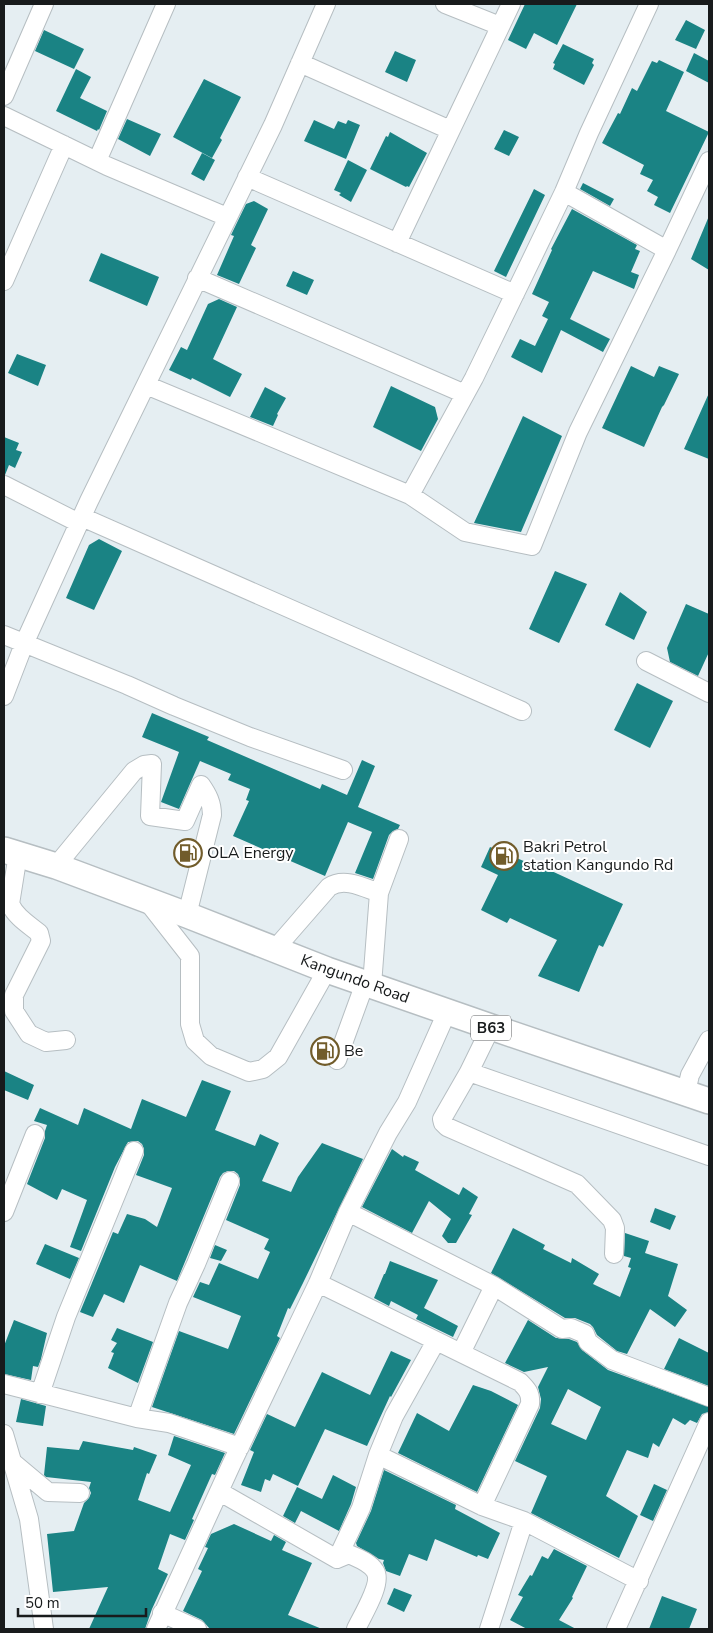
<svg xmlns="http://www.w3.org/2000/svg" width="713" height="1633" font-family="'Nunito Sans',sans-serif">
<rect width="100%" height="100%" fill="#e5eef2"/>
<path fill="#1a8384" fill-rule="evenodd" d="M525,4H577L557,45L534,33L526,49L508,40Z
M686,20L705,30L696,49L675,40Z
M44,30L84,49L74,69L35,51Z
M563,44L594,59L592,63L594,65L584,85L553,69L555,64L553,63Z
M395,51L416,60L407,82L385,72Z
M694,53L709,61V83L686,71Z
M659,60L684,72L666,111L709,132L670,213L654,205L658,197L647,191L653,180L640,174L644,165L602,143L618,113L620,114L632,88L637,91L652,61L657,63Z
M76,69L91,77L80,98L107,111L99,130L98,129L97,131L56,111Z
M204,79L241,97L220,138L222,140L212,158L173,137Z
M127,119L161,134L150,156L118,139Z
M314,120L334,129L338,121L346,124L348,120L360,125L346,159L304,141Z
M504,130L519,137L509,156L494,149Z
M390,132L427,153L409,187L407,186L406,187L370,169L386,136L388,137Z
M202,153L215,160L204,181L191,174Z
M348,160L367,170L351,202L339,195L341,193L334,190Z
M583,183L614,199L610,206L580,189Z
M534,189L545,195L506,277L494,271Z
M254,201L268,209L251,245L256,248L239,284L217,275L234,236L231,235L246,204Z
M572,209L637,245L635,249L640,251L631,272L639,275L634,289L593,271L570,319L610,339L603,352L561,330L542,373L511,357L520,339L535,346L548,319L542,316L549,302L532,294L552,250L551,249Z
M709,216V270L691,259Z
M101,253L159,277L147,306L89,281Z
M293,271L314,280L307,295L286,286Z
M219,299L237,307L213,359L242,374L230,397L192,378L191,380L169,370L181,347L187,350L208,304Z
M17,354L46,365L38,386L8,373Z
M631,366L654,377L659,366L679,374L664,405L662,407L644,447L602,428Z
M391,386L435,407L438,419L421,451L373,427Z
M265,387L286,398L277,414L278,415L273,426L250,417Z
M709,393V459L684,449Z
M523,416L562,436L521,532L474,523Z
M4,437L19,443L16,450L22,452L15,468L9,465L5,475L4,474Z
M99,539L122,551L94,610L66,598L89,545Z
M555,571L587,584L559,643L529,629Z
M620,592L647,612L634,640L605,625Z
M686,604L709,614V652L698,676L670,662L667,648Z
M637,683L673,701L650,748L614,730Z
M152,713L209,737L207,740L320,789L322,784L347,795L362,760L375,766L358,807L400,825L398,829L393,831L389,835L373,879L355,873L372,832L348,822L325,876L233,836L249,801L246,800L250,789L228,780L231,774L200,761L179,809L161,802L179,752L142,737Z
M490,847L531,864L532,862L623,904L603,947L599,945L579,992L538,976L557,940L510,918L507,923L481,910L498,875L481,867Z
M4,1071L34,1085L28,1100L4,1090Z
M202,1080L231,1091L215,1130L255,1146L260,1134L279,1143L262,1181L291,1192L298,1177L322,1143L363,1159L303,1283L290,1309L288,1308L277,1336L280,1338L234,1434L152,1407L179,1331L228,1349L241,1316L193,1297L200,1282L209,1285L219,1263L258,1279L270,1252L264,1249L269,1239L226,1220L240,1185V1179L238,1174L234,1171H228L223,1173L220,1177L177,1281L140,1265L124,1303L104,1294L93,1317L80,1312L113,1232L118,1234L127,1214L145,1219L157,1227L172,1188L136,1175L144,1155V1149L142,1144L138,1141L128,1142L115,1167L81,1251L70,1247L87,1200L62,1189L57,1200L27,1184L45,1138V1131L47,1125L34,1121L40,1108L78,1125L84,1108L131,1129L142,1099L186,1117Z
M392,1149L403,1157L404,1155L419,1162L415,1170L459,1195L463,1187L478,1197L469,1214L472,1215L456,1243H448L442,1236L451,1219L429,1201L412,1233L362,1207Z
M655,1208L676,1216L670,1230L650,1222Z
M513,1228L545,1245L543,1249L571,1263L572,1258L599,1274L593,1284L620,1297L631,1268L628,1267L631,1258L624,1256L625,1233L649,1241L645,1253L678,1264L668,1296L687,1310L675,1327L650,1309L627,1354L617,1351L597,1335L593,1327L590,1324L575,1318H565L491,1273Z
M45,1244L79,1258L70,1279L36,1264Z
M215,1245L227,1250L221,1261L210,1258Z
M390,1261L438,1280L424,1308L458,1326L453,1337L416,1319L418,1315L391,1301L389,1306L374,1298L384,1274H385Z
M14,1320L47,1333L41,1359L38,1367L33,1366L31,1380L4,1374V1346Z
M528,1320L556,1338L569,1339L577,1342L582,1350L608,1370L709,1407V1412L702,1414L697,1423L690,1420L685,1425L673,1418L659,1447L653,1443L648,1458L627,1450L606,1496L638,1516L619,1558L531,1513L547,1476L515,1461L540,1408L541,1399L538,1387L548,1367L524,1372L505,1363ZM568,1389L601,1407L586,1440L551,1424Z
M117,1328L153,1342L138,1383L108,1368L114,1353L111,1352L117,1343L111,1340Z
M679,1338L709,1353V1386L664,1369Z
M391,1351L411,1360L391,1397L390,1396L367,1446L325,1429L298,1486L273,1474L270,1481L265,1479L261,1492L241,1485L254,1452L250,1450L267,1414L295,1427L322,1372L370,1395Z
M473,1385L491,1391L518,1405L477,1492L398,1453L417,1413L449,1431Z
M21,1399L46,1406L43,1426L16,1422Z
M174,1436L225,1453L215,1475L212,1474L192,1519L194,1520L185,1540L170,1534L158,1569L168,1574L152,1609L145,1629H89L108,1587L53,1592L47,1534L74,1531L84,1503L89,1498L91,1493L89,1488L91,1482L46,1477L44,1475L47,1447L79,1450L83,1441L133,1450L134,1447L157,1455L149,1474L147,1473L138,1500L170,1512L191,1465L168,1455Z
M384,1470L456,1505L455,1509L500,1533L488,1559L478,1555L477,1557L435,1539L427,1561L409,1554L400,1576L386,1571L383,1563L384,1560L379,1559L357,1546L356,1543L371,1511Z
M333,1475L356,1487L351,1504L339,1531L301,1511L295,1523L283,1516L297,1487L322,1499Z
M654,1484L667,1490L653,1521L640,1515Z
M234,1524L271,1541L274,1535L286,1542L282,1550L312,1563L288,1615L322,1629H210L202,1620L183,1611L202,1571L198,1569L208,1548L205,1547L211,1534Z
M554,1549L587,1566L572,1597L573,1598L559,1620L576,1629H527L510,1620L523,1597L518,1595L530,1575L532,1576L542,1556L548,1559Z
M394,1588L412,1595L404,1612L387,1604Z
M662,1596L697,1609L689,1629H649Z"/>
<g fill="none" stroke-linecap="round" stroke-linejoin="round">
<defs>
<path id="minor" d="M445,4L500,26
M300,63L450,130
M4,96L44,4
M4,116L107,166L227,217
M97,161L166,4
M247,177L515,294
M564,192L667,250L709,161
M397,243L511,4
M197,278L465,394
M4,281L64,145
M146,385L410,495L474,378L523,277L564,192L589,133L649,4
M4,485L79,523
M410,495L465,532L532,546L578,432L667,250
M82,517L522,711
M4,635L127,685L174,706L250,737L343,770
M646,661L709,693
M4,696L24,644L89,501L273,125L326,4
M18,854L10,904C16,917 28,924 39,933L41,941L14,995V1011L29,1034L46,1042L66,1040
M56,866L134,771L144,765L152,764L150,816L185,821L201,785C208,795 212,803 212,815L187,915
M379,893L399,839
M147,901L190,956V1024L195,1041L211,1056L249,1072L263,1069L278,1057L327,970
M275,949L329,887C344,877 363,887 379,893L372,985
M491,1027L469,1072L709,1156
M337,1060L365,983
M469,1072L442,1119L443,1123L447,1127L577,1184L612,1220L615,1228L614,1254
M686,1092L690,1075L709,1040
M4,1212L35,1134
M348,1212L494,1286L562,1329L571,1328L585,1334L588,1342L612,1360L709,1397
M318,1283L520,1382C527,1389 531,1393 530,1404L482,1506L524,1521L639,1581
M461,1353L494,1286
M4,1384L137,1418L169,1423L240,1447
M40,1394L66,1317L134,1151
M137,1418L178,1303L196,1264L230,1181
M4,1434L29,1519L44,1629
M378,1455L482,1506
M11,1461L48,1492L80,1493
M220,1492L337,1559L349,1554C357,1558 370,1562 375,1571C383,1583 362,1616 356,1629
M337,1559L361,1508L378,1455L394,1416L436,1341
M162,1613L197,1629
M156,1629L232,1463L318,1283L348,1212L388,1133L407,1102L447,1012
M489,1629L524,1521
M616,1629L709,1422"/>
<path id="highway" d="M4,850L56,866L187,915L327,970L491,1027L709,1101"/>
</defs>
<use href="#minor" stroke="#b6bec2" stroke-width="20"/>
<use href="#highway" stroke="#b6bec2" stroke-width="28"/>
<use href="#minor" stroke="#fff" stroke-width="18"/>
<use href="#highway" stroke="#fff" stroke-width="25"/>
</g>
<defs>
<symbol id="fuel-ring" viewBox="-11 -11 22 22"><circle r="9.5" fill="#fff" stroke="#715c2b" stroke-width="1.5"/><path d="M-5.5-6h7V0h2V4h1.3V-2.5L3-4.5l.8-.8L6-3V5H2.5V1h-1V6h-7ZM-4.2-4.7v3.2H.2V-4.7Z" fill="#715c2b"/></symbol>
</defs>
<g fill-rule="evenodd">
<use href="#fuel-ring" x="172" y="837" width="32" height="32"/>
<use href="#fuel-ring" x="488" y="840" width="32" height="32"/>
<use href="#fuel-ring" x="309" y="1035" width="32" height="32"/>
</g>
<g text-anchor="middle" dominant-baseline="central" stroke-width="4" stroke-linejoin="round" paint-order="stroke">
<rect fill="#fff" stroke="#5d5f60" stroke-width="1" x="471" y="1015.5" width="40" height="25" rx="4"/>
<g font-size="15" font-weight="bold" fill="#181b1c">
<text x="491" y="1028">B63</text>
</g>
<g font-size="16" fill="#181b1c" stroke="#fff" text-anchor="start">
<text x="523" y="847">Bakri Petrol<tspan x="523" dy="18">station Kangundo Rd</tspan></text>
<text x="207" y="853">OLA Energy</text>
<text x="344" y="1051">Be</text>
</g>
<g font-size="16" fill="#181b1c" stroke="#fff">
<text transform="translate(355 979) rotate(20)">Kangundo Road</text>
</g>
</g>
<rect width="713" height="1633" fill="none" stroke="#181b1c" stroke-width="10"/>
<path d="M18 1608v8h128v-8" fill="none" stroke="#181b1c" stroke-width="2.5"/>
<text x="25" y="1608" font-size="15" fill="#181b1c" stroke="#ffffff" stroke-width="4" paint-order="stroke">50 m</text>
</svg>
